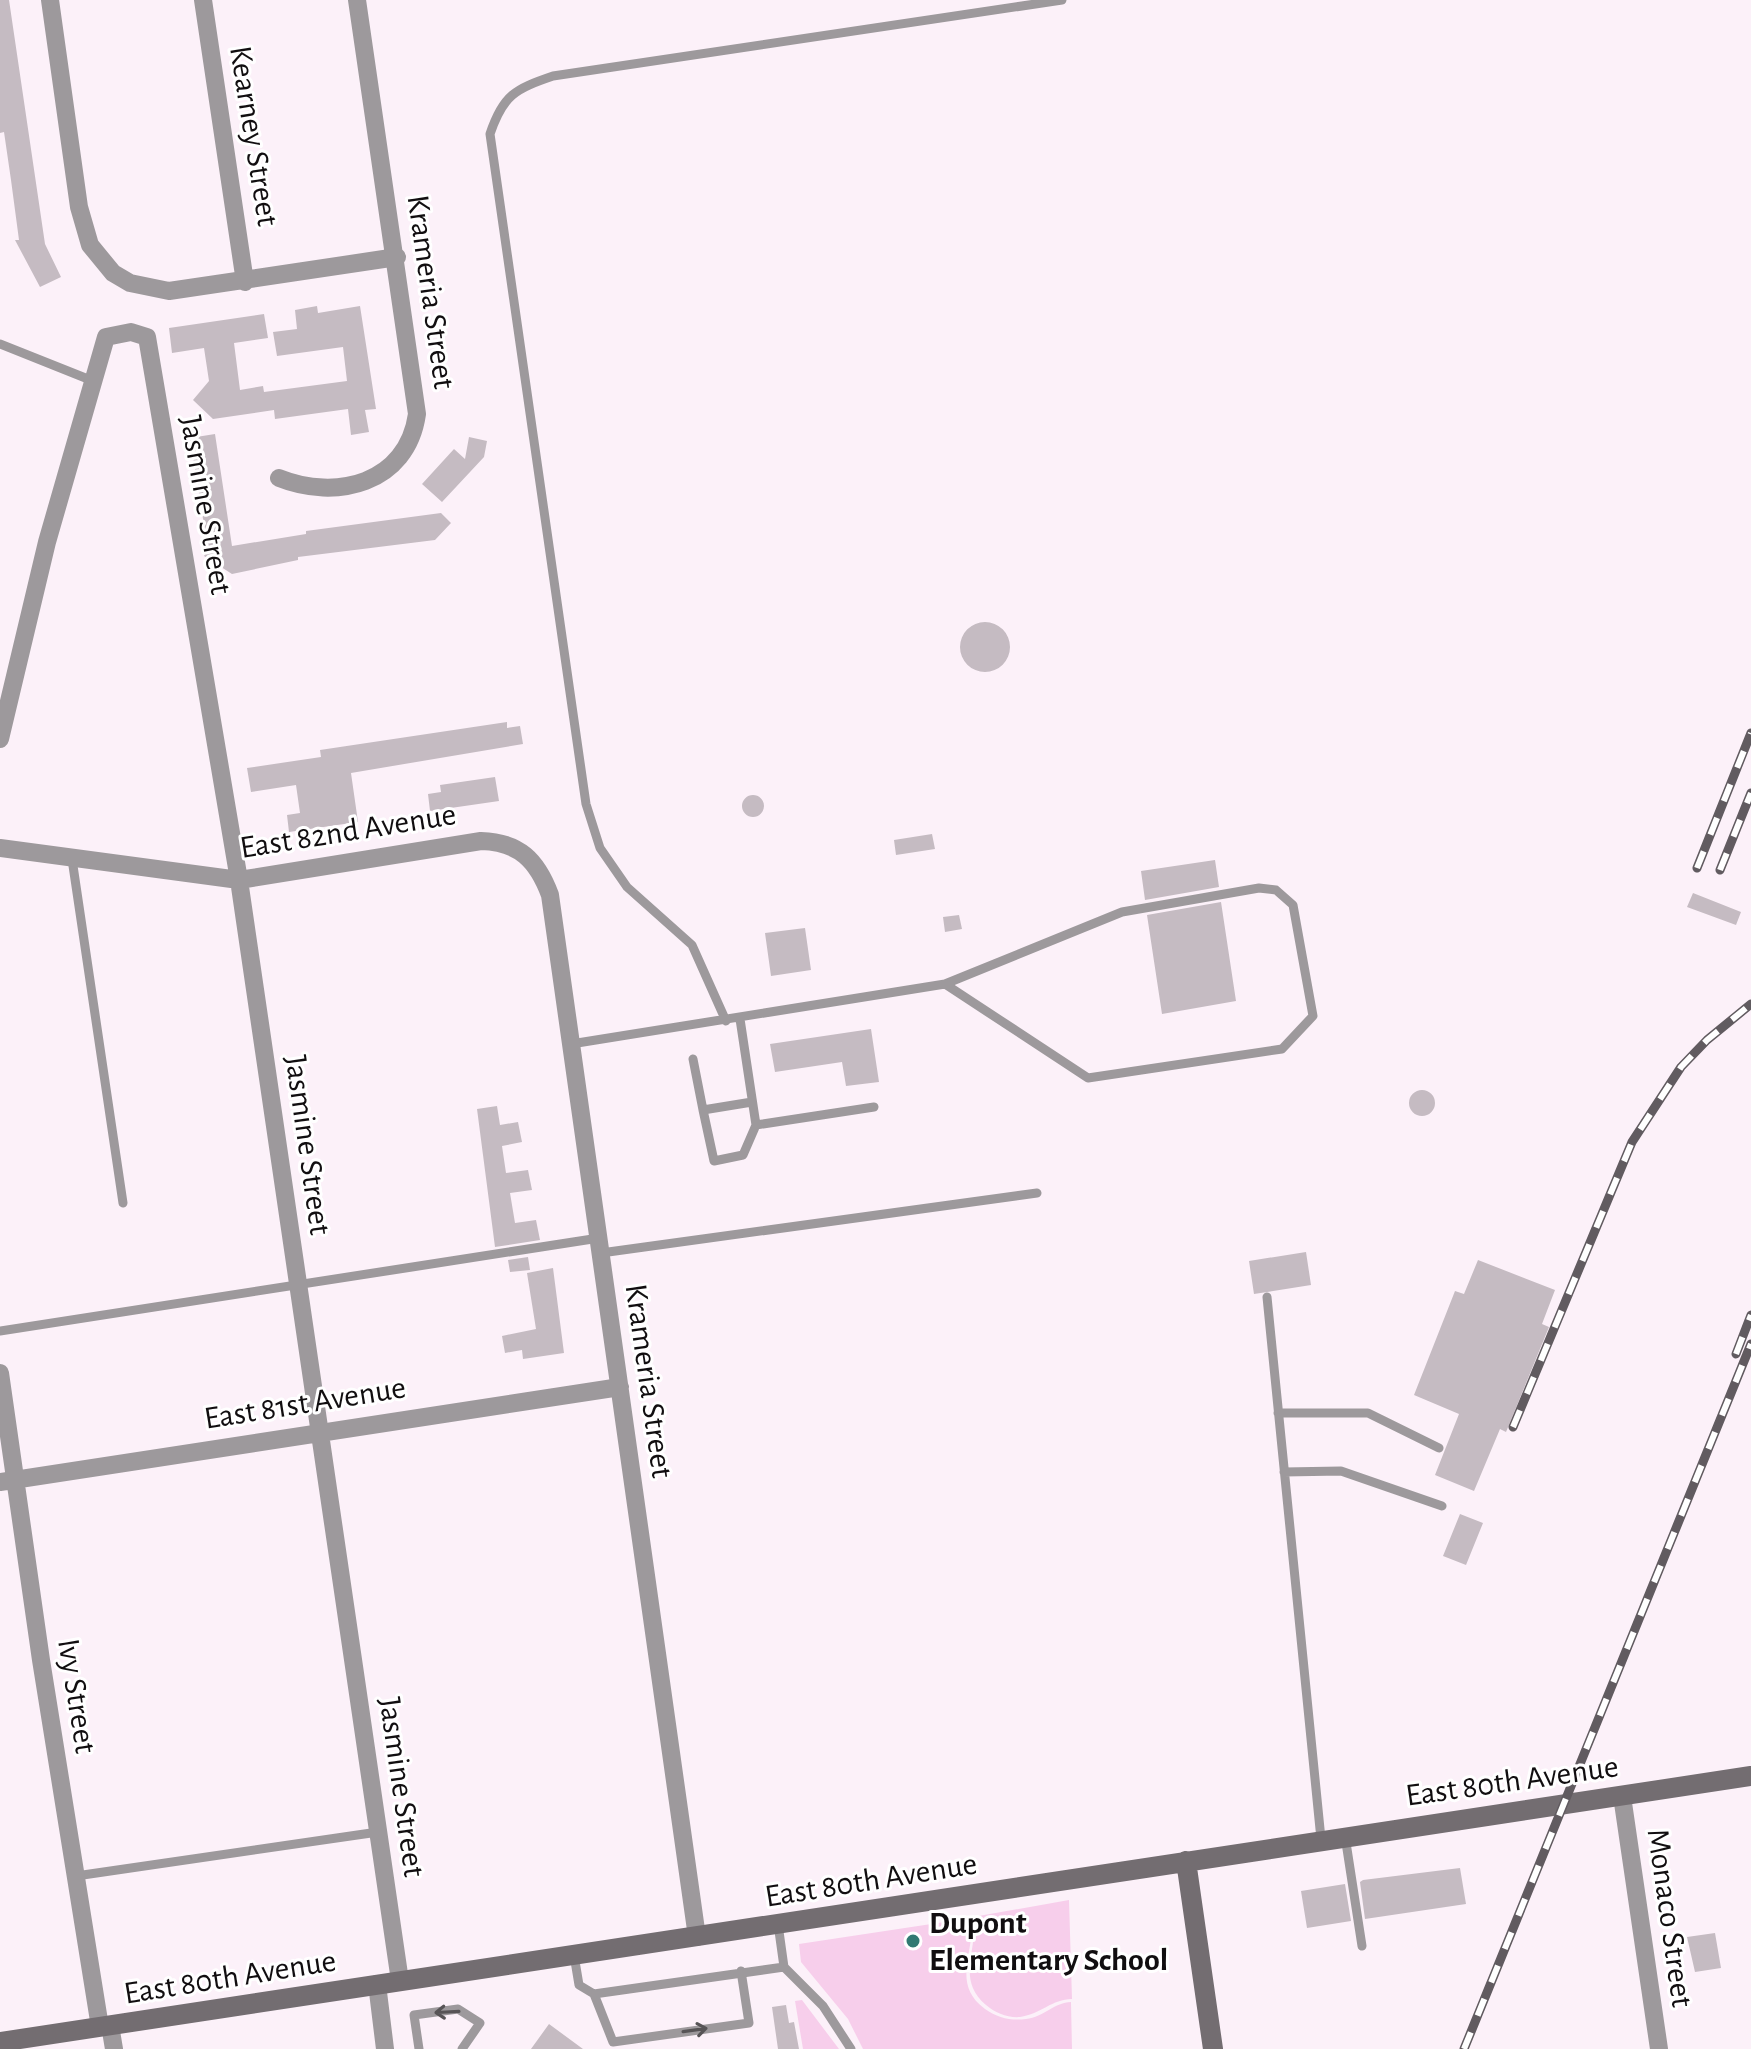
<svg xmlns="http://www.w3.org/2000/svg" width="1751" height="2049" font-family="'Alegreya Sans',sans-serif">
<rect width="100%" height="100%" fill="#fcf1f9"/>
<path fill="#f7ceeb" d="M1069,1900L1072,1999C1052,1999 1041,2014 1020,2017C1008,2018 995,2013 986,2005C955,1979 979,1949 973,1917Z
M971,1918C976,1952 950,1983 985,2009C998,2018 1011,2021 1026,2019C1044,2017 1055,2002 1071,2002L1072,2049H863L848,2019L801,1962L799,1944Z
M802,2000L839,2049H803L795,2001Z"/>
<path fill="#c5bbc2" d="M0,0H9L45,244L61,277L40,287L15,240H19L11,180L4,132L0,133Z
M317,306L318,313L360,306L376,409L365,410L369,432L351,435L348,409L275,419L274,410L213,419L193,400L209,381L204,348L172,353L169,328L264,314L268,338L234,343L240,390L263,386L264,392L347,381L343,347L277,356L273,332L297,329L295,310Z
M215,434L232,546L306,534V531L441,513L451,523L435,540L298,557V560L232,574L204,556L208,550L190,438Z
M469,437L487,441L484,457L442,502L422,484L454,449L465,459Z
M960 647a25 25 0 1 1 50 0a25 25 0 1 1-50 0Z
M507,722V728L520,726L523,744L351,773L358,822L289,832L287,815L300,813L296,785L251,792L247,768L321,757L320,750Z
M495,777L499,801L430,811L428,794L441,792L440,785Z
M742 806a11 11 0 1 1 22 0a11 11 0 1 1-22 0Z
M932,834L935,849L896,855L894,840Z
M1215,860L1219,887L1145,900L1141,871Z
M1693,893L1741,912L1736,925L1687,907Z
M1221,902L1236,1001L1162,1014L1147,915Z
M959,915L962,929L945,932L943,917Z
M805,928L811,970L771,976L765,933Z
M871,1029L879,1082L846,1086L842,1062L775,1072L770,1044Z
M1409 1103a13 13 0 1 1 26 0a13 13 0 1 1-26 0Z
M497,1106L500,1125L518,1122L522,1142L502,1146L506,1173L528,1170L532,1190L510,1193L515,1223L536,1220L540,1240L495,1247L477,1109Z
M1306,1252L1311,1285L1254,1294L1249,1261Z
M528,1257L530,1270L510,1272L508,1260Z
M1478,1260L1555,1290L1542,1324L1549,1327L1506,1432L1500,1429L1474,1491L1435,1475L1459,1414L1414,1395L1455,1291L1464,1294Z
M553,1268L564,1353L523,1359L522,1350L505,1353L502,1336L536,1329L527,1273Z
M1460,1514L1483,1523L1466,1565L1443,1556Z
M1460,1868L1466,1904L1365,1919L1360,1882L1363,1880Z
M1345,1884L1351,1921L1307,1928L1301,1891Z
M1715,1933L1721,1968L1695,1972L1687,1937Z
M786,2005L789,2023L794,2022L799,2049H778L772,2007Z
M549,2024L583,2049H531Z"/>
<g fill="none" stroke-linecap="round" stroke-linejoin="round">
<path stroke="#9d999c" stroke-width="9" d="M0,344L93,381
M72,859L123,1203
M740,1019L756,1125L874,1107
M726,1021L692,945L627,887L600,848L586,804L490,134C503,95 515,89 553,76L1062,0
M571,1044L945,984L1088,1078L1282,1049L1313,1016L1293,905L1276,890L1259,888L1122,912L945,984
M693,1059L703,1110L752,1102
M703,1110L714,1161L743,1155L756,1125
M601,1253L1037,1193
M1267,1297L1321,1839
M0,1331L599,1238
M1278,1413H1368L1439,1448
M1284,1472L1341,1471L1442,1506
M1345,1836L1362,1946
M76,1876L378,1832
M574,1955L579,1985L594,1994L784,1967L778,1924
M784,1967L823,2006L851,2049
M594,1994L613,2042L749,2023L741,1971
M419,2049L414,2015L458,2009L480,2023L462,2049"/>
<path stroke="#9d999c" stroke-width="18" d="M50,0L79,207L90,245L113,273L130,283L169,291L397,257
M203,0L245,282
M279,478C336,501 407,484 417,414L357,0
M0,739L47,542L106,337L131,332L147,337L239,880L400,1981
M0,848L239,880L481,841C519,842 537,860 550,895L697,1937
M0,1373L41,1660L100,2027
M0,1482L620,1387
M1622,1796L1659,2049
M377,1984L385,2049
M110,2025L114,2049"/>
<path stroke="#736d71" stroke-width="20" d="M1186,1861L1213,2049
M0,2042L1751,1776"/>
<defs>
<path id="rail" d="M1697,868L1751,733
M1720,870L1751,793
M1736,1354L1751,1315
M1513,1427L1632,1142L1681,1067L1707,1040L1751,1004
M1464,2049L1751,1344"/>
</defs>
<use href="#rail" stroke="#615b60" stroke-width="9"/>
<use href="#rail" stroke="#fff" stroke-width="6" stroke-dasharray="18" stroke-linecap="butt"/>
</g>
<defs><path id="oneway-shaft" d="M-6 0H5M1.5-3L5.5 0L1.5 3" fill="none" stroke-width="1.6" stroke-linecap="round" stroke-linejoin="round" transform="scale(2)"/></defs>
<g stroke="#575456">
<use href="#oneway-shaft" transform="translate(447 2012) rotate(177)"/>
<use href="#oneway-shaft" transform="translate(695 2030) rotate(-8)"/>
</g>
<circle fill="#327972" stroke="#fff" stroke-width="3" cx="913" cy="1941" r="8"/>
<g text-anchor="middle" dominant-baseline="central" stroke-width="6" stroke-linejoin="round" paint-order="stroke">
<g font-size="32" fill="#110e10" stroke="#fff">
<text transform="translate(254 136) rotate(81)">Kearney Street</text>
<text transform="translate(431 292) rotate(82)">Krameria Street</text>
<text transform="translate(206 505) rotate(80)">Jasmine Street</text>
<text transform="translate(348 831) rotate(-9)">East 82nd Avenue</text>
<text transform="translate(308 1145) rotate(82)">Jasmine Street</text>
<text transform="translate(649 1381) rotate(82)">Krameria Street</text>
<text transform="translate(305 1403) rotate(-9)">East 81st Avenue</text>
<text transform="translate(77 1696) rotate(81)">Ivy Street</text>
<text transform="translate(1512 1781) rotate(-8)">East 80th Avenue</text>
<text transform="translate(402 1787) rotate(82)">Jasmine Street</text>
<text transform="translate(871 1880) rotate(-9)">East 80th Avenue</text>
<text transform="translate(1670 1918) rotate(82)">Monaco Street</text>
<text transform="translate(230 1977) rotate(-9)">East 80th Avenue</text>
</g>
<g font-size="32" font-weight="bold" fill="#110e10" stroke="#fff" text-anchor="start">
<text x="929" y="1923">Dupont<tspan x="929" dy="37">Elementary School</tspan></text>
</g>
</g>
</svg>
